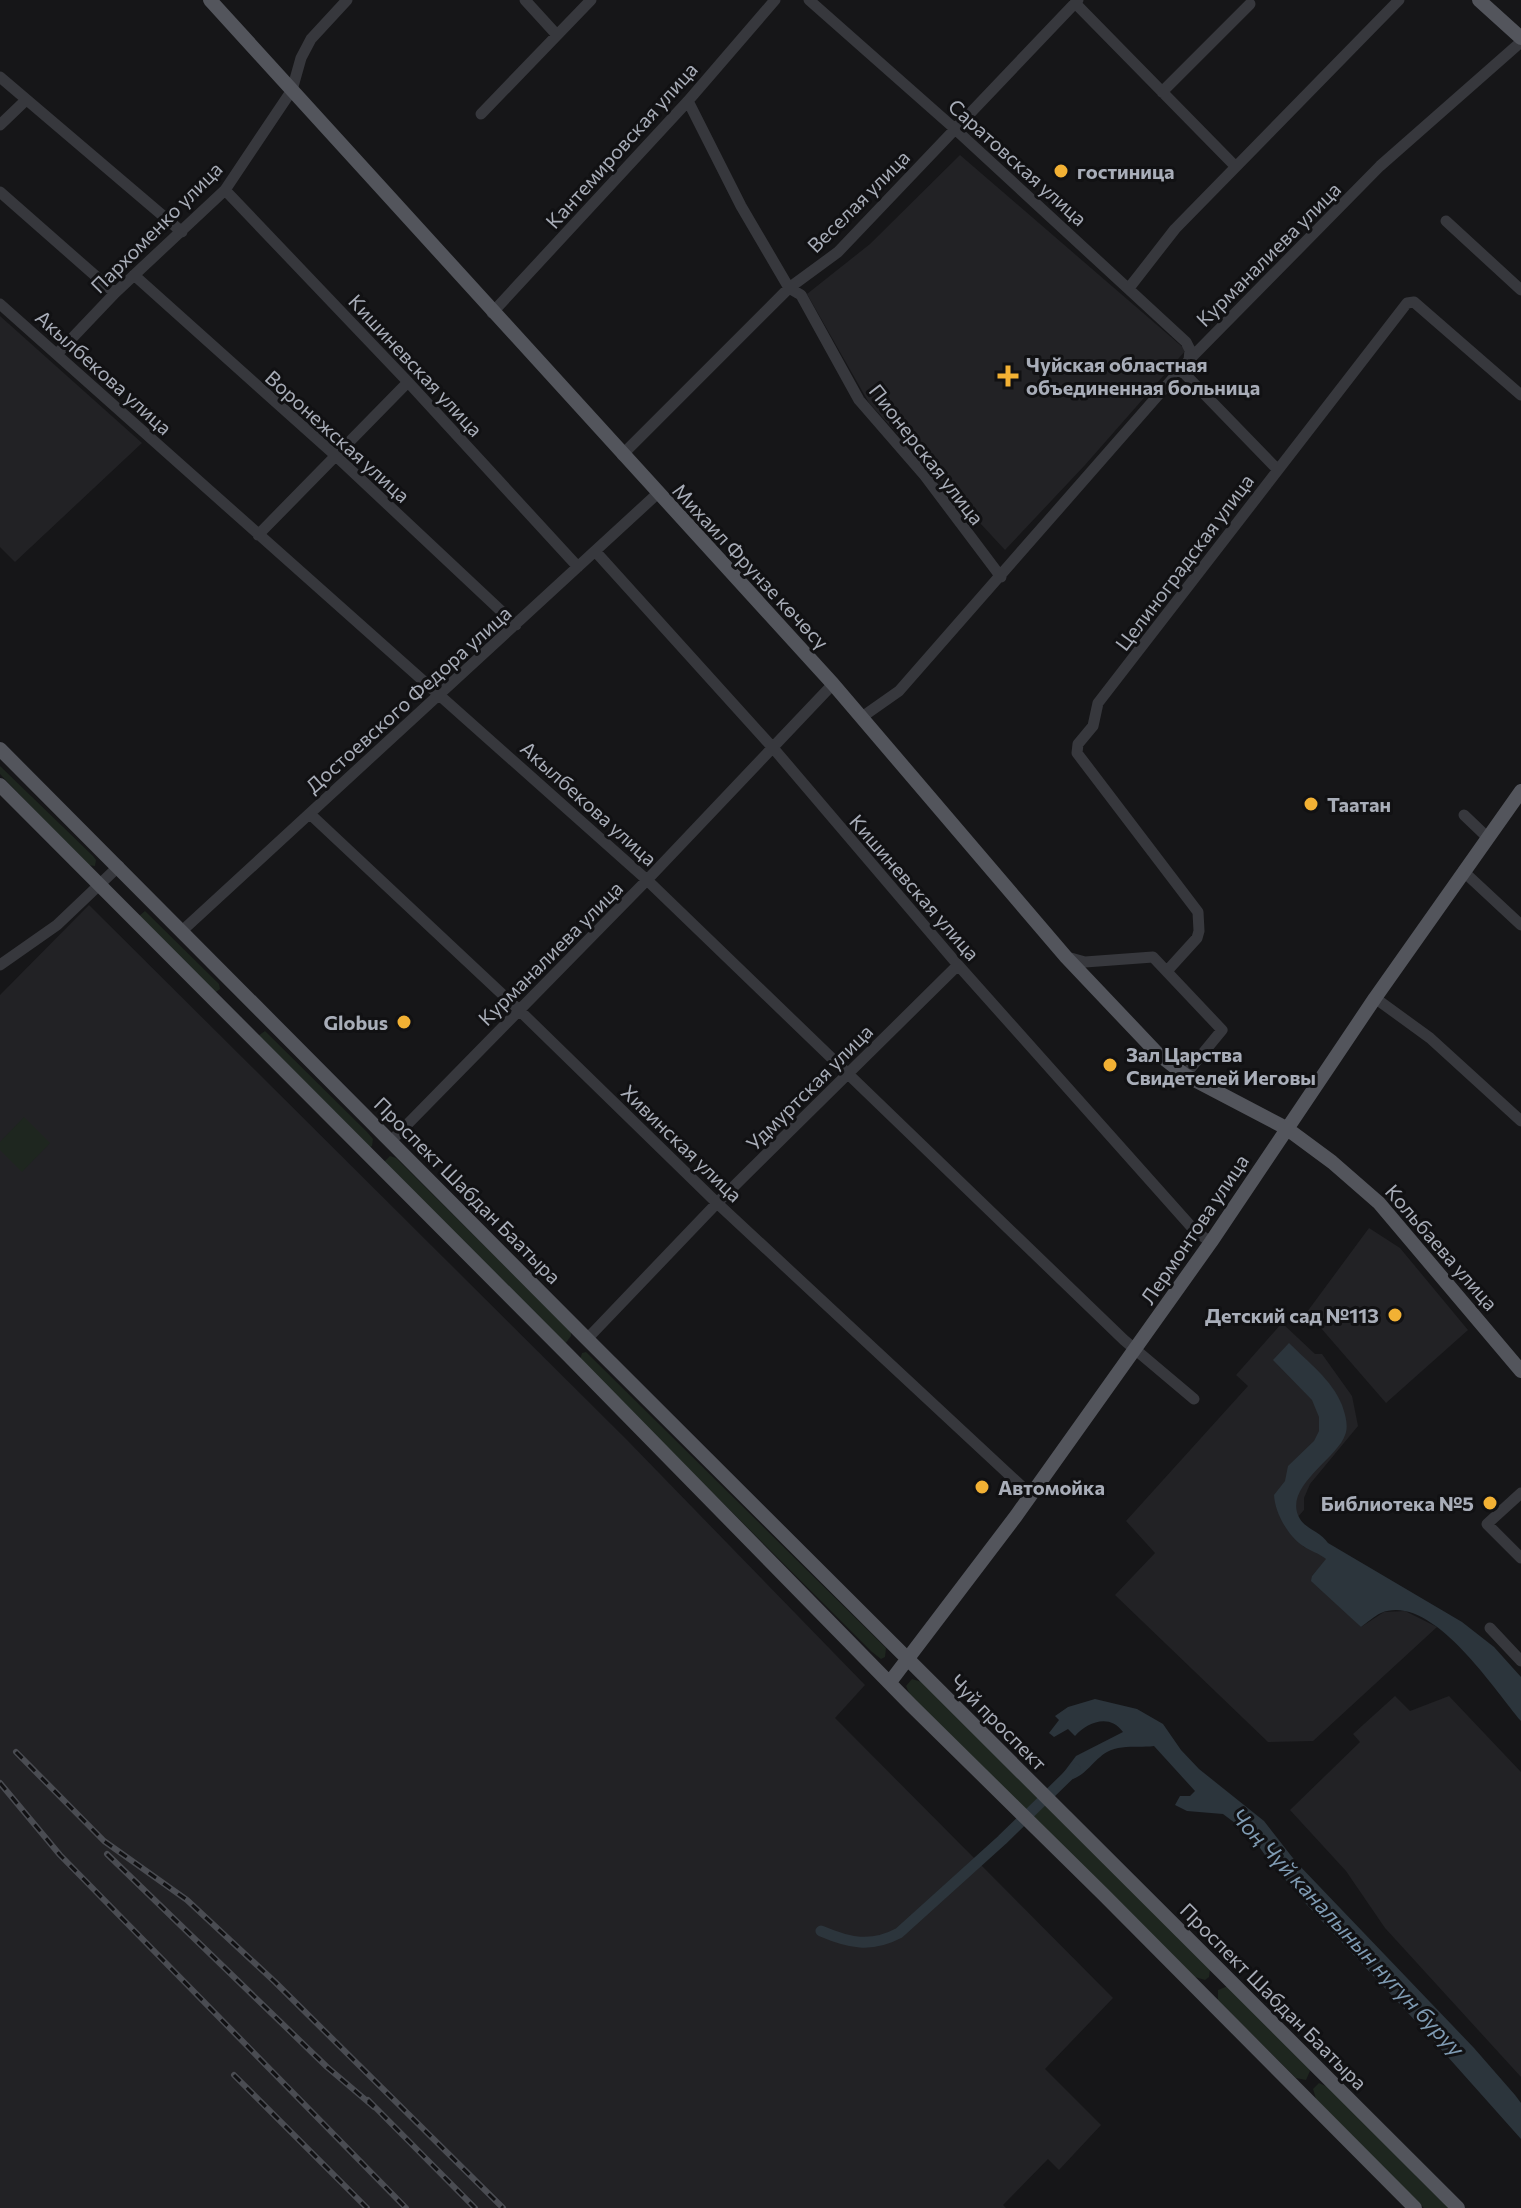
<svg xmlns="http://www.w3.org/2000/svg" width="1521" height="2208" font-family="Commissioner,sans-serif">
<rect width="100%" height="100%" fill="#161618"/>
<path fill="#222225" d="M960,155L1186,350L1085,465L1005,550L869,403L807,294L870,244Z
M0,316L142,443L15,562L0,547Z
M89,905L626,1439L865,1685L835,1718L1113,1998L1045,2069L1101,2125L1059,2170L1048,2159L1003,2205L1006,2208H0V995Z
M1369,1228L1400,1248L1468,1330L1386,1403L1307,1312Z
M1282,1323L1315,1354H1322L1352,1396L1358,1426L1310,1484L1304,1498V1510L1287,1529L1304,1547L1315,1550L1327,1559L1312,1576L1361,1627L1384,1612L1405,1611L1437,1627L1313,1741L1268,1742L1115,1595L1155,1553L1126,1521L1248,1386L1236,1375Z
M1395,1696L1410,1711L1449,1696L1521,1772V2077L1385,1928L1346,1871L1290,1810L1360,1742L1353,1734Z"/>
<path fill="#1e261f" d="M0,766L93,856L96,860L95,866L87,865L0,774Z
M145,911L219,984L220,989L213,994L139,916Z
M265,1031L367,1132L373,1139L372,1146L370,1147L258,1036Z
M24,1117L50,1143L22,1172L0,1150V1142Z
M390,1156L396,1158L571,1332V1336L565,1344L384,1162Z
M586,1352L886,1648L885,1657L881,1659L872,1652L580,1360L582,1353Z
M912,1679L922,1682L1210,1969L1209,1977L1205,1980L1195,1977L910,1695L906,1686Z
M1228,1986L1308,2066L1310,2071L1306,2080L1296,2078L1218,2000V1990Z
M1319,2083L1328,2087L1450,2208H1424L1316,2099L1313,2089Z"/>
<path fill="#2c353c" d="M1289,1343C1308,1362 1332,1380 1342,1405C1345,1414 1349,1426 1345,1435C1338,1458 1281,1488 1300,1519C1306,1529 1321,1532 1328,1543L1462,1622L1494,1647L1521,1677V1721C1494,1690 1432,1592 1381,1613C1374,1616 1367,1623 1361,1627L1311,1581L1312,1576L1326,1559C1319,1553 1310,1551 1303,1546C1288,1536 1275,1513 1274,1495L1285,1481L1288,1466L1314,1441L1319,1431V1417L1312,1400L1273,1360Z
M1095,1699L1137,1709L1163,1724L1181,1750L1199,1769L1264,1821L1296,1862L1474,2048L1515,2095L1521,2103V2139L1423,2029L1307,1905L1267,1858L1251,1835L1223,1814L1187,1811L1175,1805L1180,1796H1190L1195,1791L1154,1746C1139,1748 1121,1744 1107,1752C1093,1760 1087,1775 1070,1780L1061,1776L1076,1756L1123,1732C1110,1713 1087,1722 1075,1736L1068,1729L1054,1737L1049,1733L1059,1720L1055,1716L1068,1707Z"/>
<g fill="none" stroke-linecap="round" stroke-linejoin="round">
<path stroke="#2c353c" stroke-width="11" d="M821,1931C849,1943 871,1948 899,1933L1002,1840L1075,1769"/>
<path stroke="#37383d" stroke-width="11" d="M525,0L556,34
M809,0L955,129L1186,342L1190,350L1189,360
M1075,3L1235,166
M0,77L182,232
M1162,92L1250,4
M688,101L741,206L789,288L801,295L859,400L925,476L1001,577
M481,114L591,0
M0,125L26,100
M225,190L408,382L578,567
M0,192L115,293
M1446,221L1521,290
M134,275L336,456L516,625
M1129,288L1175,229L1399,0
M0,304L647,880L1124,1340L1194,1399
M492,313L688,101L775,0
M57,354L115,293L225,190L292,90L301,58L311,39L347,0
M1181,370L1277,469
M622,455L789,288L838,252L1078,0
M258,535L408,382
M595,551L774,749L958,965L1196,1232L1211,1242
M862,717L899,691L1189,360L1380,166L1521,42
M310,814L519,1010L717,1203L1031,1495
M1464,815L1487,837
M1463,871L1521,925
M183,930L657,494
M1067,957L1085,962L1153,957L1222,1030L1185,1075
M0,965L57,925L119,866
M1167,971L1197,938L1199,931L1198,912L1077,753L1078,744L1093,726L1098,703L1407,303L1414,302L1521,395
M1375,998L1430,1038L1521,1121
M391,1141L647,880L833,684
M587,1339L717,1203L958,965
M1521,1493L1487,1524L1521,1558
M1490,1628L1521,1661"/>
<path stroke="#53555c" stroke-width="14" d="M210,0L833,684L1066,957L1158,1054L1185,1075L1286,1128L1332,1162L1379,1203L1521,1371
M1479,0L1521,38
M0,749L587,1339L1458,2208
M0,785L569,1356L911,1705L1103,1894L1415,2208
M890,1682L1016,1516L1211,1242L1375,998L1521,791"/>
<defs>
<path id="rail" d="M16,1752L104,1841L187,1900L275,1982L503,2208
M0,1783L60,1855L406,2208
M107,1854L327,2067L374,2107
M234,2075L367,2208
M368,2100L475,2208"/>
</defs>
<use href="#rail" stroke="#4a4c52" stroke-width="6"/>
<use href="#rail" stroke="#111113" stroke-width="3" stroke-dasharray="9" stroke-linecap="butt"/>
</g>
<g fill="#f2b134" stroke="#111113" stroke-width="3">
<circle cx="1061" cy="171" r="8"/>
<path d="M1004 364h8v8h8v8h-8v8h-8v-8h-8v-8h8z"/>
<circle cx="1311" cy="804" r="8"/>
<circle cx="404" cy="1022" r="8"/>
<circle cx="1110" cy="1065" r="8"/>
<circle cx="1395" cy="1315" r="8"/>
<circle cx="982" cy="1487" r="8"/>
<circle cx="1490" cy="1503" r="8"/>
</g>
<g text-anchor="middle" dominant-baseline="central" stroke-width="6" stroke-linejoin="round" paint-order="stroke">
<g font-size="20" fill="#a8adb8" stroke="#111113">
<text transform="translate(621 145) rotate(-48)">Кантемировская улица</text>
<text transform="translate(1018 162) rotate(42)">Саратовская улица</text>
<text transform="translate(858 201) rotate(-45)">Веселая улица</text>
<text transform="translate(156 227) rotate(-45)">Пархоменко улица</text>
<text transform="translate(1268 254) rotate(-45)">Курманалиева улица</text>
<text transform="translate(416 365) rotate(47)">Кишиневская улица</text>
<text transform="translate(104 372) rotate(42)">Акылбекова улица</text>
<text transform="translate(338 436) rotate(42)">Воронежская улица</text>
<text transform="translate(927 454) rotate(52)">Пионерская улица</text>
<text transform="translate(1184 562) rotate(-53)">Целиноградская улица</text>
<text transform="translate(751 566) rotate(47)">Михаил Фрунзе көчөсү</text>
<text transform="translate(408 699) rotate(-42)">Достоевского Федора улица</text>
<text transform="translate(589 803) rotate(42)">Акылбекова улица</text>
<text transform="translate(915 887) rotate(49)">Кишиневская улица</text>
<text transform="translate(550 953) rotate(-45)">Курманалиева улица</text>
<text transform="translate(809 1087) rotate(-45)">Удмуртская улица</text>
<text transform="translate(682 1143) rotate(44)">Хивинская улица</text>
<text transform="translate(468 1190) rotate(45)">Проспект Шабдан Баатыра</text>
<text transform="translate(1194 1229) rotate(-56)">Лермонтова улица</text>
<text transform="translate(1442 1247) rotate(49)">Кольбаева улица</text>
<text transform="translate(999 1722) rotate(45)">Чуй проспект</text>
<text transform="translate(1274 1996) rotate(45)">Проспект Шабдан Баатыра</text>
</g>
<g font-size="20" font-weight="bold" fill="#a8adb8" stroke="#111113" text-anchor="start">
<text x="1077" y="171">гостиница</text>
<text x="1026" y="364">Чуйская областная<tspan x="1026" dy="23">объединенная больница</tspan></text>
<text x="1327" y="804">Таатан</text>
<text x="388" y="1022" text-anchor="end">Globus</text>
<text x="1126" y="1054">Зал Царства<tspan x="1126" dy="23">Свидетелей Иеговы</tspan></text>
<text x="1379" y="1315" text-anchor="end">Детский сад №113</text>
<text x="998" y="1487">Автомойка</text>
<text x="1474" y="1503" text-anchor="end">Библиотека №5</text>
</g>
<g font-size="22" font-style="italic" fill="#7f9bb3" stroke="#111113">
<text transform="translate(1348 1932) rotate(47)">Чоң Чүй каналынын нугун буруу</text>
</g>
</g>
</svg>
